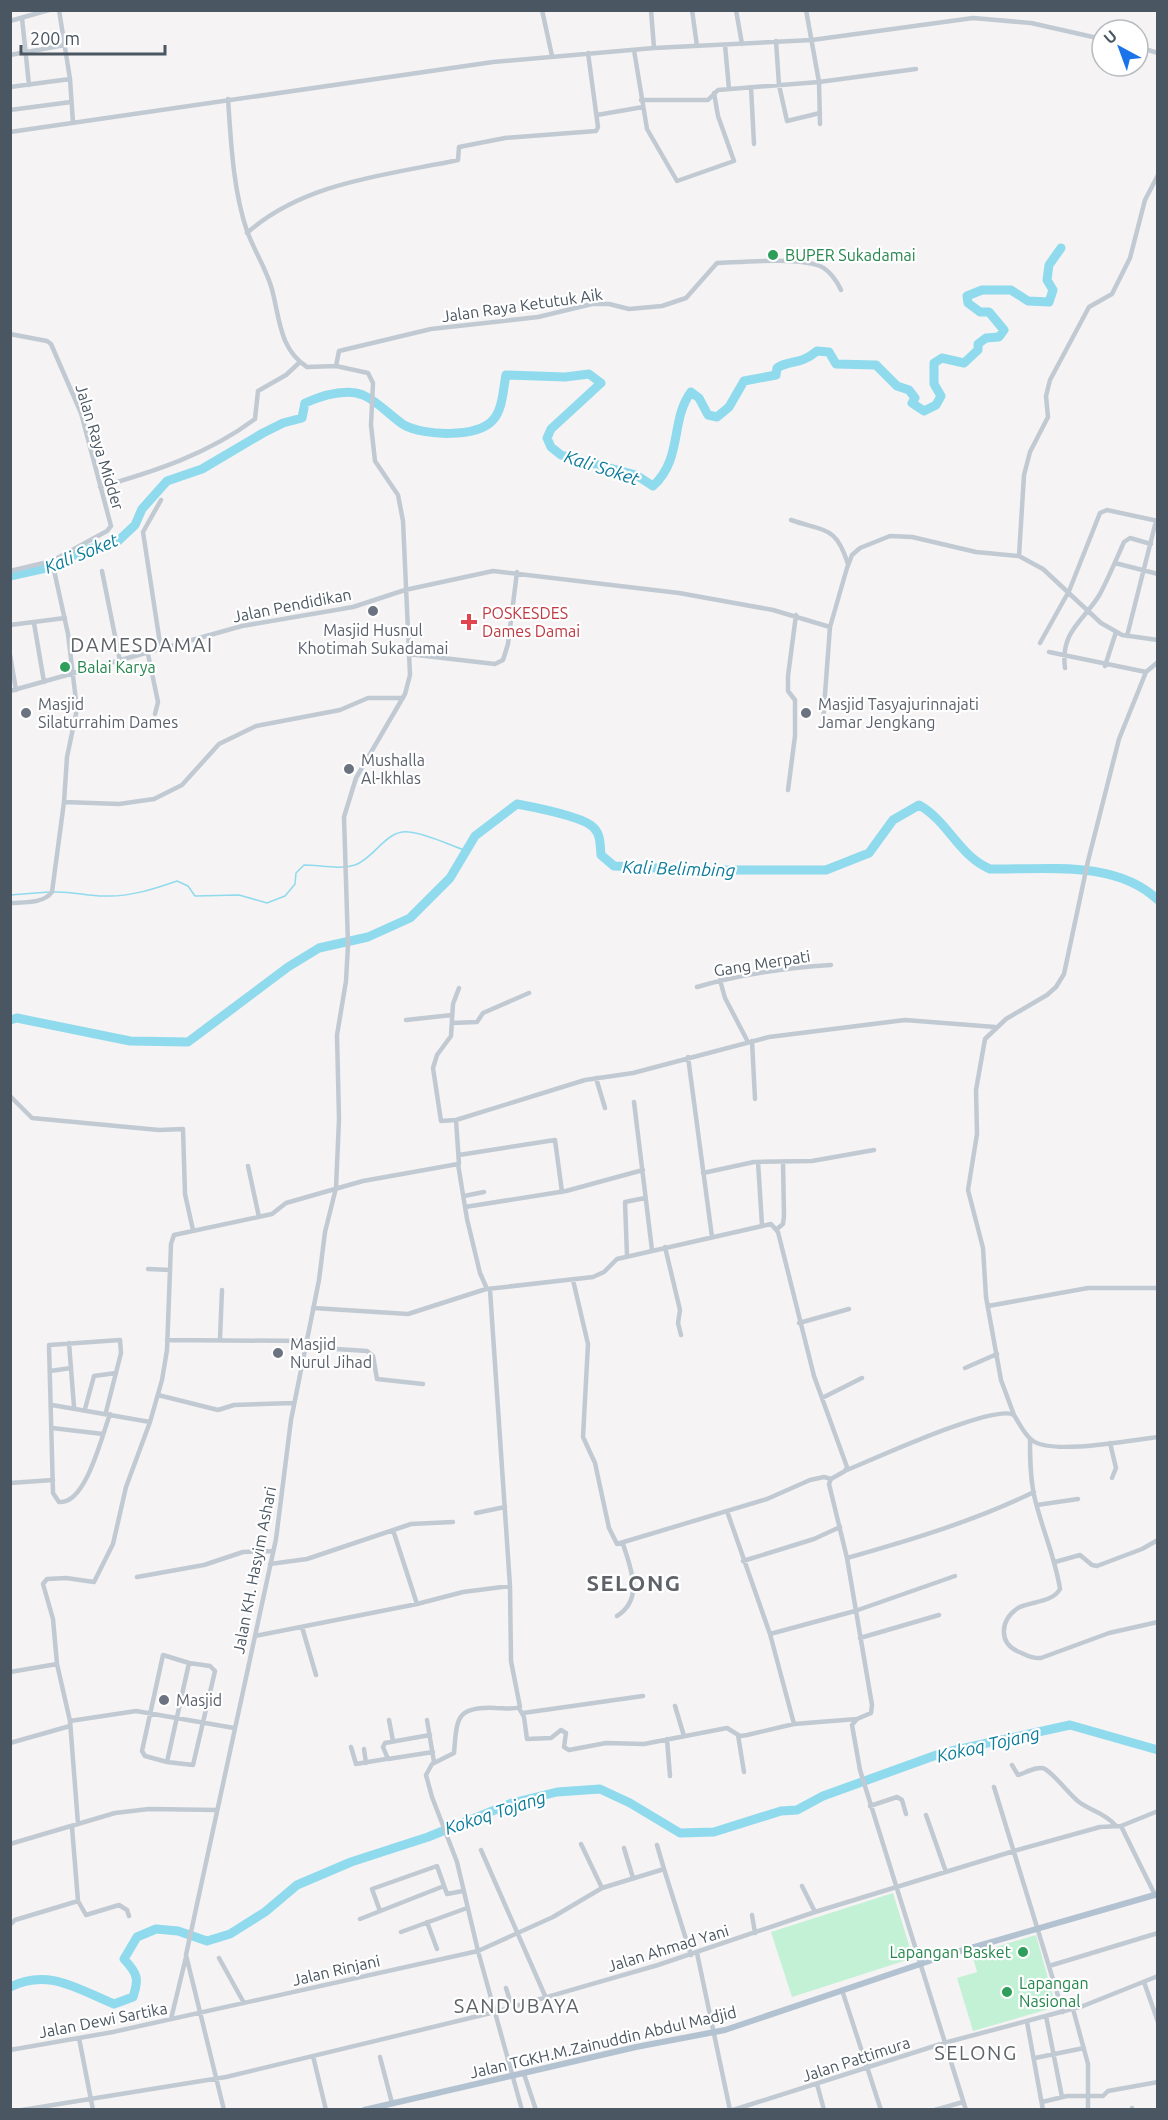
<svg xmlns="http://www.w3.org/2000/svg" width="1168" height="2120" font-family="Ubuntu,sans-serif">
<rect width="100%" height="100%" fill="#f5f3f3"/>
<path fill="#c3f1d5" d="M893,1893L913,1958L792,1997L771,1932Z
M1036,1935L1056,2007L973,2031L957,1978L977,1972L972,1954Z"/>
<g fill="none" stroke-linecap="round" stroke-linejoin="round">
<path stroke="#90daee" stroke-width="1.5" d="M53,892C71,891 87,896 104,896C130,897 154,889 177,881L188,886L195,896L239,895L267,903L285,896L295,884L296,873L304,865C320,865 339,870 355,865C375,858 386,829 409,832C428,834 449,845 467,851
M10,895L49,892"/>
<path stroke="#90daee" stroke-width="9" d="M10,576L46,568L88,549L117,542L135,525L142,509L167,481L202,469L263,433L283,423L302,418L305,403C321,396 345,388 363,395C379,402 390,416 404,425C424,436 477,438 493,420C503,409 503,389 506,375L565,377L589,374L601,383L551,429L547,438L551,447L561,455L636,475L653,486C683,459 670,420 691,392L699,398L708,415L717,417L729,407L744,381L776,375L777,368C791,359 799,366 817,351L829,352L836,364L876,365L897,386L909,390L915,398L912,403L924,411L936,405L941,396L934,384V363L942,358L964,363L978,350V344L986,338L999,337L1004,330L989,312H980L968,303L967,296L982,290H1011L1028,301L1049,302L1053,290L1047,280L1049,265L1061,248
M10,1020L17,1018L130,1041L188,1042L288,967L319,948L368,937L410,918L450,878L475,836L517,804C533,807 585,817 594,828C601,835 600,846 601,855L614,866L699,870H826L869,853L893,820L919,805C948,821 959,856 990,869C1045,870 1115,859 1158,900
M10,1987C49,1968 77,1989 114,2004L133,1997C139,1979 138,1974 124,1959L137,1937L156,1929L178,1931L207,1941L230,1934L265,1912L297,1885L351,1862L428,1837L512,1803L557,1792L600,1789L630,1803L680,1833L714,1832L781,1811L797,1810L823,1796L942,1753L1070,1725L1158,1750"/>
<path stroke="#c1cad2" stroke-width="4.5" d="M59,10L70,79L73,123
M542,10L552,56
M651,10L654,48
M692,10L697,46
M736,10L742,44
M806,10L819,82L820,124
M22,18L29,85
M10,21L49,10
M776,41L779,85L787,121L820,113
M725,45L729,89
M1138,47L1158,53
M634,50L647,129L677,181L734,161L718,116L714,93
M10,55L65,45
M10,87L70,79
M751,87L754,144
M641,100H708L718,90L819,82L916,69
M10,110L71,102
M597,115L643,107
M10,132L493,62L654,48L812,40L973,18L1031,23L1102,39
M247,233C304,182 387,175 458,160L459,147L505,138L596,131L598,127L588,53
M10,334L47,341L51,344L81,413L111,526L107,531L52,561L10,571
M336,366L339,351L431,329L538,317L592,304H609L629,309L662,306L686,298L717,263C742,262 797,257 820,266C829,270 837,281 841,290
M100,487C156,471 208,454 255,419L258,391L286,375L300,362
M161,500L143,532L161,650
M791,520C826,532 836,526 848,564
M1019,556L1024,475L1030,452L1048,417L1046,396L1050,380L1089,307L1112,294L1130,258L1145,200L1158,175
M52,561L68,634L77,709L67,757L64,802
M1115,563L1158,574
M102,571L120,661
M34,623L44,682
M10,625L65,618
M1127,636L1156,521
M1040,643L1069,591L1100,513L1107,510L1158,521
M1049,652L1146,672
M148,654L158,702L155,714
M408,654L495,664L503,660L508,644L517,572
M10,655L16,690
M1105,666L1116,632
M1065,668C1060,631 1084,621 1100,594C1109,577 1116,560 1124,542L1130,538L1151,544
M10,691L242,626L353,607L405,590L493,571L679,593L773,610L830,627
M823,721L830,627L847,568L852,555L860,548L890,536L912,537L976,552L1019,556L1043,569L1101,623L1122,635L1158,640
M788,790L795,736V700L788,691V676L796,615
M10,903C24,902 43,904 52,892L64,802L119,804L154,799L182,785L219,744L256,726L340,710L368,698H403
M720,980L725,998L748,1042
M697,987C741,974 785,968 831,965
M406,1020L452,1015
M452,1023L477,1022L483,1013L529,993
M752,1041L755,1099
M688,1057L712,1237
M596,1078L605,1108
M10,1096L32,1118L159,1130L183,1129L185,1194L193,1230
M634,1102L652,1250
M456,1120L441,1121L433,1068L437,1055L451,1036L453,1004L459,988
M459,1155L555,1140L562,1192
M758,1162L762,1225
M459,1164L456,1120L585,1080L633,1073L769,1037L905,1020L995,1027
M248,1166L259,1217
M703,1173L754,1162L812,1161L874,1150
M464,1196L484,1192
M465,1207L566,1191L643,1170
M777,1229L783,1224L784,1216L783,1162
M665,1247L680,1310L678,1323L681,1335
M627,1256L625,1202L645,1198
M148,1269L170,1270
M573,1280L588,1344L583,1437L595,1463L609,1528L617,1544L767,1499L810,1480L824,1477L831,1479
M490,1290L510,1586L511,1661L520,1707C512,1710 504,1708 496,1708C455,1706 457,1719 454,1753L432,1764L426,1775L432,1797L457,1862L478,1951L522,2110
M988,1306L1088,1288H1158
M313,1308L408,1314L486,1289
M799,1323L849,1309
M220,1339L222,1290
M167,1340L307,1341
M69,1343L74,1407
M305,1347L367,1351L373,1356L377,1379L423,1384
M965,1368L997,1354
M50,1371L71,1368
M158,1395L218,1410L234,1405L294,1403
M822,1398L862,1378
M52,1405L150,1422
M85,1409L94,1376L116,1373
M106,1412L121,1353L120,1340L49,1345L53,1493L59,1502C86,1505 102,1435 110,1414
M1014,1415L1001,1380L986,1297L983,1248L968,1190L977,1134L976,1090L985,1039L1006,1019L1047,995L1056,987L1064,974L1088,861L1119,739L1146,672L1158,662
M52,1428L103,1434
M1030,1439C1030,1458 1030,1476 1034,1495C1041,1527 1055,1556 1060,1589C1052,1603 1031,1601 1018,1608C1000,1620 998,1643 1019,1652C1027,1655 1031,1659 1041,1658L1109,1633L1158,1622
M1110,1443L1116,1468L1112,1478
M847,1470C872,1460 995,1403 1014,1415C1019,1423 1025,1436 1033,1441C1054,1455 1131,1440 1158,1437
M10,1483L53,1480
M1037,1505L1078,1499
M727,1511L770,1634L794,1724
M476,1513L505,1507
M393,1530L417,1604
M847,1558C911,1540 974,1521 1034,1492
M743,1561L814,1539L840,1527
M1055,1562L1080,1555L1092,1565L1097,1566L1142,1549L1158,1540
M270,1564L307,1559L411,1524L453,1522
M137,1577L204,1565L243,1552L273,1551
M617,1616C644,1599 631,1569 623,1544
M302,1627L316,1675
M770,1634L855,1611L955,1576
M255,1636L417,1604L463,1592L510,1586
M860,1638L939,1615
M163,1655L189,1663L167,1762L145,1756L142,1751Z
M10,1672L57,1664
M675,1706L684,1736
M519,1708L524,1717L527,1739L551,1738L561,1730L566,1733L564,1747L569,1750L606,1743L644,1744L727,1728L740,1736L747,1735L794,1724L857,1719
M523,1713L643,1696
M389,1720L393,1741
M427,1720L434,1762
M70,1721L136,1711L234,1728
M430,1735L385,1743L383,1747L388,1759L433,1752
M738,1735L744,1772
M667,1739L670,1776
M10,1743L70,1726
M351,1747L356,1764L386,1759
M364,1749L366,1763
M167,1762L193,1765L215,1671L210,1666L189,1663
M1012,1765L1018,1775C1025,1773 1039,1765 1045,1769C1054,1774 1069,1794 1079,1802C1091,1811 1105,1813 1115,1825
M994,1787L1063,2012
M870,1806L897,1797L902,1800L906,1814
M926,1815L946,1872
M78,1824L70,1721L57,1664L53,1619L43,1584L47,1579L66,1578L94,1582L113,1544L126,1487L150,1422L162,1380L167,1350L171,1244L174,1235L272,1214L286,1203L363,1181L458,1164L467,1219L480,1273L487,1289L593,1277L604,1272L617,1259L771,1224L778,1232L814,1376L847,1467L845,1471L831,1479L829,1484L847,1558L872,1705L871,1713L857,1719L852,1725L860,1770L966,2110
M1121,1826L1155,1895
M1121,1826L1158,1811
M10,1844L115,1813L149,1809L217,1810
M581,1844L602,1888
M657,1845L664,1869
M624,1848L633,1878
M481,1850L546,1998
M802,1886L815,1912
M78,1901L86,1915L119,1905L127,1910L129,1916
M380,1911L372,1889L437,1866L447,1894L463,1891
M752,1915L755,1933
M360,1919L444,1886
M427,1922L437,1949
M10,1925L15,1920L78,1901L72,1827
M401,1932L467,1908
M697,1953L730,2110
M219,1958L244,2003
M1049,1966L1158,1933
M1144,1982L1158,2022
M506,1988L512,2007
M842,1990L881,2110
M1073,2009L1088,2064V2110
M1046,2016L1062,2097
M171,2019L186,1957
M1027,2022L1043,2110
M79,2038L93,2110
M10,2050L113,2032L478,1951L553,1917L602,1888L664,1869L691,1955
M313,2056L326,2110
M380,2057L392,2103
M1035,2058L1084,2048
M524,2074L536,2110
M817,2084L824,2110
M1042,2102L1067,2096H1103L1108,2091L1158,2082
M1132,2108L1133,2110
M22,2110L226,2077L495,2012L658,1965L815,1912L1014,1851L1100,1827L1121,1826
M224,2110L186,1955L276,1539L291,1420L319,1280L325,1232L336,1188L339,1119L337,1035L346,981L348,945L344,817L356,778L405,694L410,675L403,521L398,495L375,461L371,425L373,383L368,373L336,366L307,367C278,348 280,316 271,286C265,267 254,250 247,231C233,190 231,142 228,99
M733,2110L944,2043L1083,2006L1158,1976
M935,2110L963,2102"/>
<path stroke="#b3c2d1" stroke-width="6" d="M364,2110L636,2047L725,2030L950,1954L1158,1894"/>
</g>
<g fill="#2e9e5b" stroke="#fff" stroke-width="2">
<circle cx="773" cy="255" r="6"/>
<circle cx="65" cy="667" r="6"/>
<circle cx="1023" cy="1952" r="6"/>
<circle cx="1007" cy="1992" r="6"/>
</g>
<g fill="#6b7280" stroke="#fff" stroke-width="2">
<circle cx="373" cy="611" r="6"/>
<circle cx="26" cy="713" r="6"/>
<circle cx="806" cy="713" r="6"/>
<circle cx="349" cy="769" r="6"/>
<circle cx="278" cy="1353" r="6"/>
<circle cx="164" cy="1700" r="6"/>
</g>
<path fill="#e0444e" stroke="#fff" stroke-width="2" d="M466 613h6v6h6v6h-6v6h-6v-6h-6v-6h6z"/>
<g text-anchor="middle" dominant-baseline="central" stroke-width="4.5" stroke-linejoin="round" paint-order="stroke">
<g font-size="16" fill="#27864d" stroke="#fff" text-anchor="start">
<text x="785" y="255">BUPER Sukadamai</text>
<text x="77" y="667">Balai Karya</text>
<text x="1011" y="1952" text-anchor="end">Lapangan Basket</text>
<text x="1019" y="1983">Lapangan<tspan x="1019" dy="18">Nasional</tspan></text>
</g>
<g font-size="16" fill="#4a5661" stroke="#fff">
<text transform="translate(522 305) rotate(-8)">Jalan Raya Ketutuk Aik</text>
<text transform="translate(100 447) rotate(73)">Jalan Raya Midder</text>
<text transform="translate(292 605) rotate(-11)">Jalan Pendidikan</text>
<text transform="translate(762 963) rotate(-9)">Gang Merpati</text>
<text transform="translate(254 1570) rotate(-79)">Jalan KH. Hasyim Ashari</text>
<text transform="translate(668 1948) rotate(-17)">Jalan Ahmad Yani</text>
<text transform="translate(336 1970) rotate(-13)">Jalan Rinjani</text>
<text transform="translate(103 2020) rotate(-11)">Jalan Dewi Sartika</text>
<text transform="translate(603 2042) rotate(-13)">Jalan TGKH.M.Zainuddin Abdul Madjid</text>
<text transform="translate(856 2059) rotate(-18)">Jalan Pattimura</text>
</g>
<g font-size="16" fill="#be3a42" stroke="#fff" text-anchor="start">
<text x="482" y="613">POSKESDES<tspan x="482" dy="18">Dames Damai</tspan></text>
</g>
<g font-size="16" fill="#5b616d" stroke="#fff" text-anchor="start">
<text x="373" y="630" text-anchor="middle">Masjid Husnul<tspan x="373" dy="18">Khotimah Sukadamai</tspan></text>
<text x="38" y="704">Masjid<tspan x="38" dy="18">Silaturrahim Dames</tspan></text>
<text x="818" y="704">Masjid Tasyajurinnajati<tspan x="818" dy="18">Jamar Jengkang</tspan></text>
<text x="361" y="760">Mushalla<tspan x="361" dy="18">Al-Ikhlas</tspan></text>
<text x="290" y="1344">Masjid<tspan x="290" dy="18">Nurul Jihad</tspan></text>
<text x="176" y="1700">Masjid</text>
</g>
<g font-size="18" font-style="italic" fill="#0c7c9b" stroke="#fff">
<text transform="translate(602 467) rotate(18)">Kali Soket</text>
<text transform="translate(81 553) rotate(-22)">Kali Soket</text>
<text transform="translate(679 868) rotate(2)">Kali Belimbing</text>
<text transform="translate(988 1744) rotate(-13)">Kokoq Tojang</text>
<text transform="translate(495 1812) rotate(-18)">Kokoq Tojang</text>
</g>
<g font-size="20" letter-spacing="1.5" fill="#5f6368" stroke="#fff">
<text x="142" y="644">DAMESDAMAI</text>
<text x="517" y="2005">SANDUBAYA</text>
<text x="976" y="2052">SELONG</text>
</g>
<g font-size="22" font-weight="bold" letter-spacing="1.5" fill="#5f6368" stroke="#fff">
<text x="634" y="1582">SELONG</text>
</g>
</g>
<rect width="1168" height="2120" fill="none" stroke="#4a5661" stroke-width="24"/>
<g transform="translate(1120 48) rotate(319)"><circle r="28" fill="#ffffff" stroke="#b7bbc0" stroke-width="1.5"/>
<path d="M0-4.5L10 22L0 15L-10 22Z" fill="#1a73e8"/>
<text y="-9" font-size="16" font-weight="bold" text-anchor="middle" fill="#4a5661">U</text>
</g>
<path d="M21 45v9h144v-9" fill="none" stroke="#4a5661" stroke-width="3"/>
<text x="30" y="45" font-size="18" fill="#4a5661" stroke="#ffffff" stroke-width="4.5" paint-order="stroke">200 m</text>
</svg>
